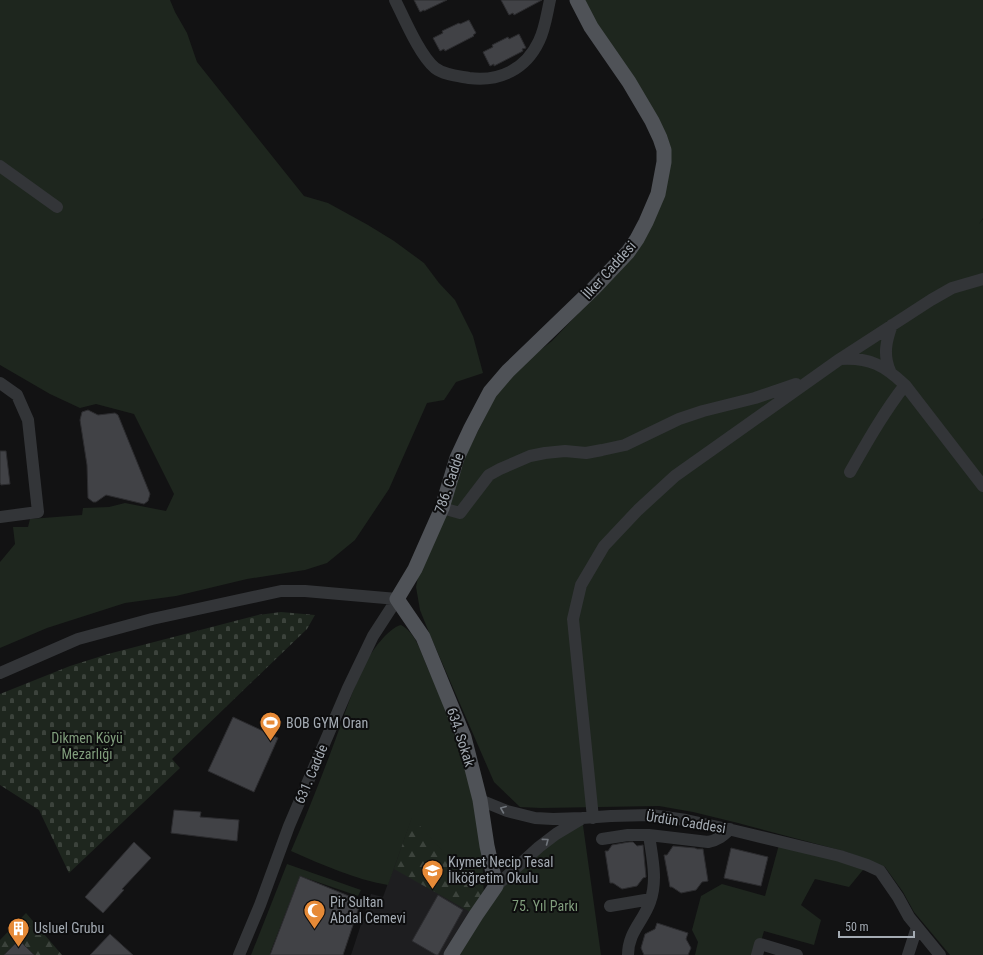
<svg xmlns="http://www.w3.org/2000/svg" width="983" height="955" font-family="'Roboto Condensed',sans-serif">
<defs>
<pattern id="forest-firs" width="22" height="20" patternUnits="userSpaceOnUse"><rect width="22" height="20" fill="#1e261e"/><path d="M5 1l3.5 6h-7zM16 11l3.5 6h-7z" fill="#3c433c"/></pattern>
<pattern id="cemetery-stones" width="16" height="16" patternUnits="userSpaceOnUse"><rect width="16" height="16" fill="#1e261e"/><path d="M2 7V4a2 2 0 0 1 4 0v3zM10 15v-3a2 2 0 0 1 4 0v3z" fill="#3c433c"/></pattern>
</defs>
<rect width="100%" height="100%" fill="#121213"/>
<path fill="#1e1e20" d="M412,817L484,897L443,955H351L371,894L383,897Z"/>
<path fill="#1e261e" d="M0,0H170L175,12L187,33L197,62L304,196L328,203L368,225L394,241L424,263L439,283L455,300L473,336L483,373L456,382L444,400L427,403L389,489L355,540L327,563L305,570L247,579L176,596L125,603L47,628L0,648V562L15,544L13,527H28L30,519L82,515L83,508L109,507L125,503L166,511L174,494L134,414L96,404L80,408L50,394L0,365Z
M581,0H983V218L979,224L983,219V955H950L914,912L903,892L885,867L847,852L738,823L693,812L659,806L541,808L520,807L494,782L430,635L420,610L416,587L420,567L465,457L498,391L526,361L552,341L588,303L631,253L665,155Z
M401,625C417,633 422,656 429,671C439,693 449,716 456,739C468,773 476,810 481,845C483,862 483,880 484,897L412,818L388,885C354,879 323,865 291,851C307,814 322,776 336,738C345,713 353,688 365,664C371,652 388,628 401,625Z
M582,818L601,955H451L487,898Z
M780,841L867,865L849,887L815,879L801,905L821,920L814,945L764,931L757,955H695L698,942L692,930L701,896L722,884L765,896Z
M287,864L361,890L358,896L300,876L270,953L274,955H251Z"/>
<path fill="url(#forest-firs)" d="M412,817L484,897L472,913L394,869Z
M26,913L62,955H0V940Z"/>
<path fill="url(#cemetery-stones)" d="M281,612L315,615L307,629L172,759L180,768L69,873L39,810L0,785V694L70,666L108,654L258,615Z"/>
<path fill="#414246" stroke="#2c2c2f" d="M414,0H447L424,11V10L420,12Z
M501,0H542L514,15L513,13L509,15Z
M469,20L476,33L473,35L474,36L445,51L444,49L440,51L433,38L443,33L442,31L459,23L460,24Z
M519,34L526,48L522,49L523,51L494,66V64L490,66L483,52L493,47L492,45L508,37L509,39Z
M88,410L98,415L115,413L118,415L150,494L148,501L144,504L106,495L96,502H93L88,498L87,465L80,420L82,412Z
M0,451H6L10,484L1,485L0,483Z
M233,717L278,738L254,792L208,771Z
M174,810L201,812L200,817L239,820L237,841L171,833Z
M134,842L151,858L122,889L124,890L103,913L85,897Z
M629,842H633L637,846L643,845L646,877L643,878L637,886L622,889L613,883H610L605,851H608L612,845Z
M673,846L695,848L697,849H703L708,881L702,882L696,890L681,893L672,887H670L664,855H667Z
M731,848L768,857L761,886L724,878Z
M300,876L361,901L343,955H270Z
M438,895L463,910L438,955H436L412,941Z
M657,923L688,933L686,939L691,948L688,955H644L641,948L645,934L655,929Z
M110,934L133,955H90Z
M19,940L34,955H4Z"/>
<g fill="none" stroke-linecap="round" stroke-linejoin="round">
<path stroke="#333538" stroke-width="12" d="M395,0C404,18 420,56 435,68C444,75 458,76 469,78C500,82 526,69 539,41C545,29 547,13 550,0
M0,166L57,207
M840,359L931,300L952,288L983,279
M890,371C883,355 886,341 892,325
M0,383L17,395L28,420L38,512L0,517
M850,472C867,442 884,412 905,385
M442,508L460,513L489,475L500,469L530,456L545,453L565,451L586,453L602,450L625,445L679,419L703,411L755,398L796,384
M0,673L78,639L152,619L281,591H305L397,599
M480,800L507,811L535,818L553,819L582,818L611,816L651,815L686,820L732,830L840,856L867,865L880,871L898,897L909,917L940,955
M593,818L573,619L581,585L604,546L638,510L675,476L840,359C870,357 885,366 905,385L983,486
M602,839L628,835H649L708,842C718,840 723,836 730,829
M496,886L539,847L556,834L581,819
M610,906L651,899
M239,955L260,905L289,826L348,688L373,636L397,599
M628,955C628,932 643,922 650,902C658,880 652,857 649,835
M757,955L760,944L797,955
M908,955L917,927"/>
<path stroke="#4f5257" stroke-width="15" d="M451,955L476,915L496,886L487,846L480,800L464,737L423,637L397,599L415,569L442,508L457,458L471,428L490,392L508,371L594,288L628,252L637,239L646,222L658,194L664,162V150L660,138L652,121L629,82L591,27L577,0"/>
</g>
<defs><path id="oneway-chevron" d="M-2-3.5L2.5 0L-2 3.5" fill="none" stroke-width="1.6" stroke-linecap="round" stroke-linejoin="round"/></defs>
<g stroke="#71767c">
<use href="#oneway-chevron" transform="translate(503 809) rotate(-158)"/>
<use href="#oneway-chevron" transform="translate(546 841) rotate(-37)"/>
</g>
<defs>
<symbol id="stadium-pin" viewBox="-11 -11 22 30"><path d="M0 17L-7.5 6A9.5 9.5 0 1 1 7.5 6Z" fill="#e68a37" stroke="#0d0d0e"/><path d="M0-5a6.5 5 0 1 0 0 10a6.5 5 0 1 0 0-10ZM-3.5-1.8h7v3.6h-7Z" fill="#fff"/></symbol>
<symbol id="school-pin" viewBox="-11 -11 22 30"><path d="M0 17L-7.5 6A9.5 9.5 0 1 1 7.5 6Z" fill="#e68a37" stroke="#0d0d0e"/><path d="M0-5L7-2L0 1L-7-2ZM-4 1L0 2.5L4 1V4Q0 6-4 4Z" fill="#fff"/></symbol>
<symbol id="mosque-pin" viewBox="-11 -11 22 30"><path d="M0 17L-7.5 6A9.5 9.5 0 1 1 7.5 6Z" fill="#e68a37" stroke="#0d0d0e"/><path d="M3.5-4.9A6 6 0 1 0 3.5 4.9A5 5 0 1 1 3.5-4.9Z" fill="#fff"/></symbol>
<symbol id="building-pin" viewBox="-11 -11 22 30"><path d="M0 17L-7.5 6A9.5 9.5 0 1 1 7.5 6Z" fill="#e68a37" stroke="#0d0d0e"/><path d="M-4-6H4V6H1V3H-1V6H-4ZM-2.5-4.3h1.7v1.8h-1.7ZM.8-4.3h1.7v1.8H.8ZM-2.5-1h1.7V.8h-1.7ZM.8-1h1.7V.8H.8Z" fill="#fff"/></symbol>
</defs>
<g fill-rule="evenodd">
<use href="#stadium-pin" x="258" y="710" width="25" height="34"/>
<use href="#school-pin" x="420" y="858" width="25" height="34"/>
<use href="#mosque-pin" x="302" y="898" width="25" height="34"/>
<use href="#building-pin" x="6" y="916" width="25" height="34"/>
</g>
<g text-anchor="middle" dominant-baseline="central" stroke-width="4" stroke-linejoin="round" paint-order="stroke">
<g font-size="14" fill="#a4abb3" stroke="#0d0d0e">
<text transform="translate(609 270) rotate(-48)">İlker Caddesi</text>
<text transform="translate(449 483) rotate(-71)">786. Cadde</text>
<text transform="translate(461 737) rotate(72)">634. Sokak</text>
<text transform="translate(311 774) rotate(-67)">631. Cadde</text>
<text transform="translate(686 822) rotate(9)">Ürdün Caddesi</text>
</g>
<g font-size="14" fill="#a4abb3" stroke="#0d0d0e" text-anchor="start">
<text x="286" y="723">BOB GYM Oran</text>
<text x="448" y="862">Kıymet Necip Tesal<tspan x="448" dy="16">İlköğretim Okulu</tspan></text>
<text x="330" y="902">Pir Sultan<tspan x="330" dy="16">Abdal Cemevi</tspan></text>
<text x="34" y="928">Usluel Grubu</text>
</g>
<g font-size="14" fill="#809d7c" stroke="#0d0d0e">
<text x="87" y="738">Dikmen Köyü<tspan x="87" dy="16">Mezarlığı</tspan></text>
<text x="545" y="906">75. Yıl Parkı</text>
</g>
</g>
<path d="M839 931v6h75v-6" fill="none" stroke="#a4abb3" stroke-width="2"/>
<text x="845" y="931" font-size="12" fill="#a4abb3" stroke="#0d0d0e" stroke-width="3" paint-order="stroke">50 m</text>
</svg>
